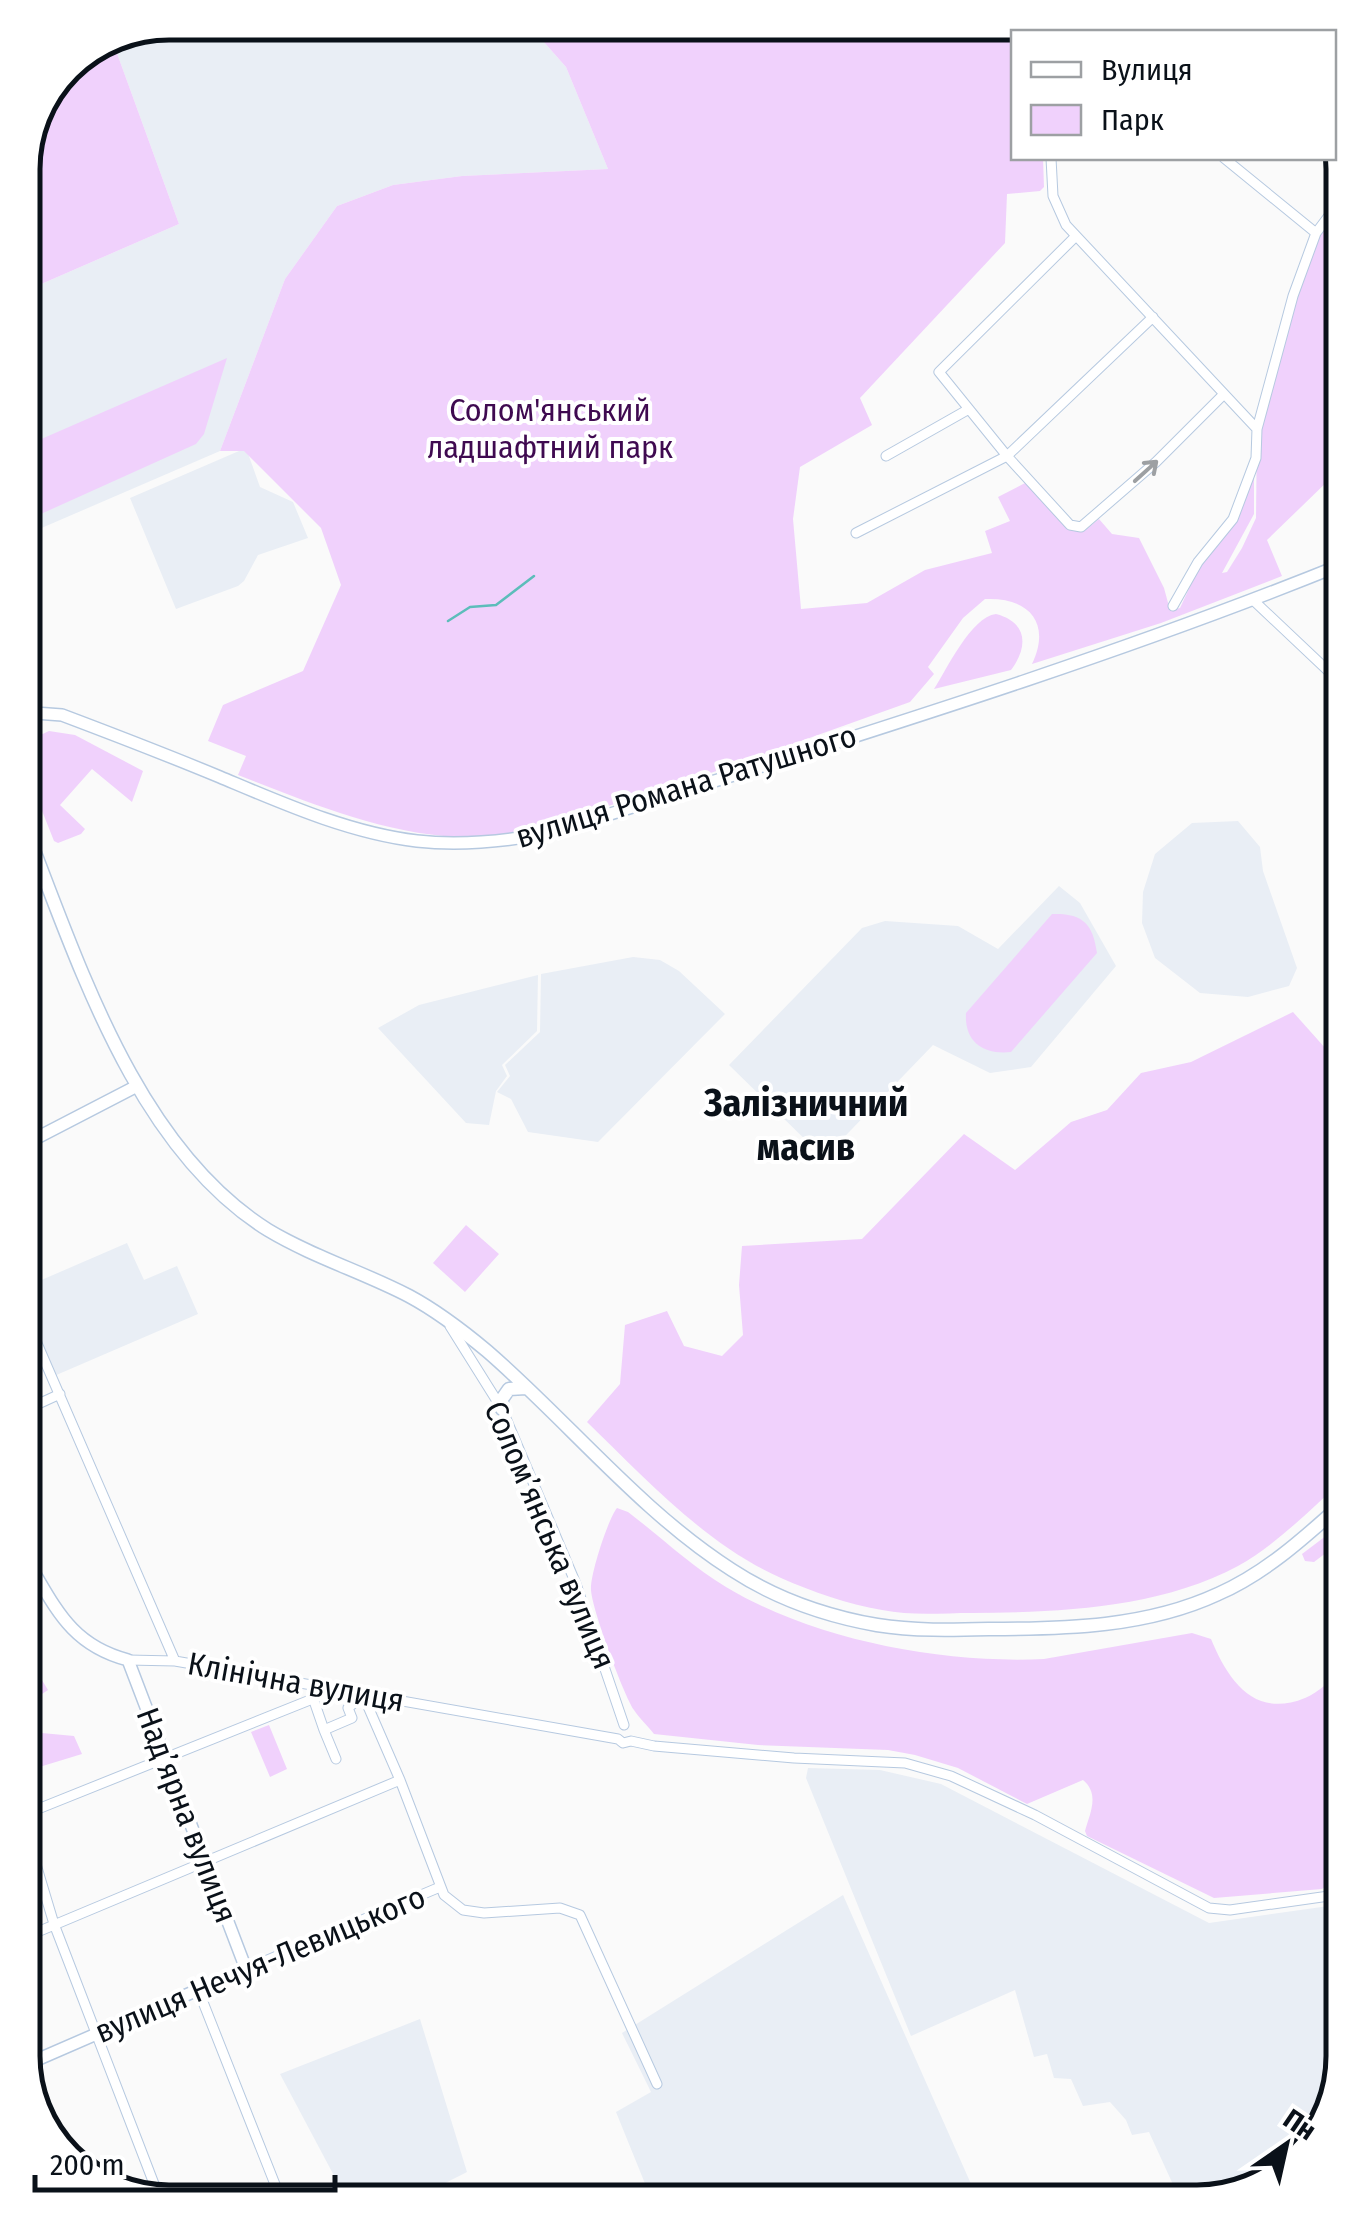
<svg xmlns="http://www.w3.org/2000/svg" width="1366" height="2225" font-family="'Fira Sans Condensed',sans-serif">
<rect width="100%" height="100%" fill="#fafafa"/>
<path fill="#e9eef5" d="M169,23H527L566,67L608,169L462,176L393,185L337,206L285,279L220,451L23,536V292L179,224L114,45Z
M246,448L260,487L293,502L308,538L258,555L244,581L238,586L176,609L130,498Z
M1238,821L1260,847L1263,871L1297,968L1289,986L1248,997L1200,993L1155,958L1142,923L1143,892L1155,854L1192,823Z
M1059,886L1080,903L1116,966L1031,1067L990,1073L933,1045L824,1158L729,1065L862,928L885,921L958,926L998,949Z
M633,957L660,960L679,971L725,1014L598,1142L528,1132L511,1099L497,1092L510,1076L505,1065L540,1032L541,974Z
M538,975L537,1031L502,1065L507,1076L496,1091L489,1125L466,1123L378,1028L419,1005Z
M127,1243L144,1280L177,1266L198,1314L54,1376L23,1304V1288Z
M808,1768L880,1770L941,1784L1209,1923L1343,1904V2057L1324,2130L1263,2187L1197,2202H1181L1149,2132L1132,2135L1126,2120L1110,2102L1083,2106L1071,2079L1054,2078L1047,2054L1034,2057L1015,1990L911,2036L806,1778Z
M843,1895L979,2202H629L646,2186L616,2112L651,2092L622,2033Z
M420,2019L467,2172L408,2202H348L280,2074Z"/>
<path fill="#f0d1fc" d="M527,23H1042L1043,32H1014V158H1043L1044,187L1040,191L1007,194L1005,243L860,398L872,425L800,467L793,519L801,609L867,603L925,570L992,553L985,531L1010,521L998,497L1027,482L1069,529L1083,532L1099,519L1112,534L1139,538L1164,588L1170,610L1180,608L1201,563L1235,520L1254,465V514L1222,573L1227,572L1242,548L1256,518L1257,429L1316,233L1343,197V472L1332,477L1267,540L1282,576L1161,623L1032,664C1052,622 1028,597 985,599L963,618L928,667L934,674L910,702C814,736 719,772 621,802C569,818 513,839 457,837C381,833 308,802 238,775L246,756L208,741L223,705L303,671L341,585L321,528L244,451H220L285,279L337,206L393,185L462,176L608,169L566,67Z
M114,45L179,224L23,292V160L66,65Z
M227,358L204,434L196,444L32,518L23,494V447Z
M996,614C1027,622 1029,646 1011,670L934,689C947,669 971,617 996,614Z
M49,731L75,735L143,771L132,802L92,769L60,805L85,829L81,834L58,843L54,841L23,763L32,739Z
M1052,914C1082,913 1093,923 1097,953L1011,1052C984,1055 964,1042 966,1013Z
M1293,1012L1343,1068V1480C1311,1509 1276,1545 1238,1566C1157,1609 1061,1612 972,1613C942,1613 911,1616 882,1610C847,1604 813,1592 781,1578C706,1545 645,1478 587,1422L620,1384L625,1325L667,1311L684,1346L722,1356L743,1335L739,1285L742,1246L862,1239L964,1134L1015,1170L1071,1122L1107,1110L1141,1073L1191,1062Z
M466,1225L499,1254L465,1292L433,1263Z
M617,1508L628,1512C661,1537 691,1566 726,1587C814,1640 942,1664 1044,1659L1192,1633L1211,1639C1228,1680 1254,1719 1305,1698C1318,1693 1332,1679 1343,1670V1872L1322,1889L1214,1898L1087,1836L1085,1831C1090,1813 1100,1794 1083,1780L1027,1804L958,1768L915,1755L888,1750L758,1745L654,1734C648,1726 639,1718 634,1710C623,1693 592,1609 591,1590C590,1575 608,1519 617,1508Z
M1343,1523V1540L1314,1562L1305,1561L1302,1554Z
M30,1632L41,1644L34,1667L48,1690L24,1706L31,1732L74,1736L82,1754L23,1772V1641Z
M269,1725L287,1769L270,1777L251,1732Z"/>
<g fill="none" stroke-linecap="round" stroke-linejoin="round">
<path stroke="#5cbdba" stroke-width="2.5" d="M448,621L470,607L496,605L534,576"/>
<defs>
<path id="minor" d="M1053,23V32
M1075,23L1086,32
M1051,158L1053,196L1066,225L1257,429
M1224,158L1316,233
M1076,236L939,372L1007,456L1070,525L1081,527L1156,462L1223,395
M886,456L969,409
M856,533L1007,456L1153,317
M1253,600L1343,685
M1173,606L1198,562L1233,519L1256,458L1257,429L1293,296L1316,233L1343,197
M23,1112L34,1140
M23,1311L175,1661
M450,1326L502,1409L576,1584L624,1725
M23,1411L60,1394
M128,1660L175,1661L618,1739L623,1743L631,1741L654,1746L794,1758L905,1763L951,1776L1035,1815L1209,1908L1230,1910L1343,1894
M313,1698L324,1730
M336,1759L324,1730L352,1718L348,1708L363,1695L400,1780L444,1895L463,1910L484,1913L560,1908L580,1915L657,2084
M23,1815L330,1692
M23,1821L54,1924L161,2202
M23,1938L400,1780
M246,1969L440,1887
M199,1992L282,2202"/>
<path id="tertiary" d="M23,716L35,713L62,715C115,735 167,755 220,777C282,803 349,833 417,841C463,846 509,841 554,832C819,747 1086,668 1343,564
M23,1145L135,1087
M23,1554C54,1603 67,1644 128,1660L246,1969L25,2065"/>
<path id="secondary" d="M23,822C78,961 135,1147 268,1230C313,1257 363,1272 409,1296C437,1311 463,1331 487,1351C568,1421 641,1512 732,1570C775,1598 826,1616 877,1625C914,1631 952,1630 989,1629C1066,1629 1147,1627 1218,1594C1266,1573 1305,1537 1343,1503
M502,1409V1399L509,1389L526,1388"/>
</defs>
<use href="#minor" stroke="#b6c9e0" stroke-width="11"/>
<use href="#tertiary" stroke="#b6c9e0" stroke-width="14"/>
<use href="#secondary" stroke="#b6c9e0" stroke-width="15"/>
<use href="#minor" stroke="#fff" stroke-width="9"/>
<use href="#tertiary" stroke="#fff" stroke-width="11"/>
<use href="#secondary" stroke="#fff" stroke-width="12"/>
</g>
<defs><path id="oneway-shaft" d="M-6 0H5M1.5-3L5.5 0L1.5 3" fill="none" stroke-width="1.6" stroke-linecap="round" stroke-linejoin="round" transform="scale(2.5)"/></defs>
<use stroke="#9da0a3" href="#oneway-shaft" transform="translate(1146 471) rotate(-42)"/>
<g text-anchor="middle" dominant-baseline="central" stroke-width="8" stroke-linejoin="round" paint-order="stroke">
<g font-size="32" fill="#3f0a50" stroke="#fff">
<text x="550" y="410">Солом'янський<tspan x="550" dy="37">ладшафтний парк</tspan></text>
</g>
<g font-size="32" fill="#0a1119" stroke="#fff">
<text transform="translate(686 786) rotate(-17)">вулиця Романа Ратушного</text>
<text transform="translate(550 1535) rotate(67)">Соломʼянська вулиця</text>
<text transform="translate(296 1682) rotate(10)">Клінічна вулиця</text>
<text transform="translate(187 1815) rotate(69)">Надʼярна вулиця</text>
<text transform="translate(260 1964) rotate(-23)">вулиця Нечуя-Левицького</text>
</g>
<g font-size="38" font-weight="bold" fill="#0a1119" stroke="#fff">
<text x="806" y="1103">Залізничний<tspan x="806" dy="44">масив</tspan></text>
</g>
</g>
<path d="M0 0H1366V2225H0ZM169 40H1197A129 129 0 0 1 1326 169V2056A129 129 0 0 1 1197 2185H169A129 129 0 0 1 40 2056V169A129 129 0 0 1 169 40Z" fill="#fff" fill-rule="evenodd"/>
<path fill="none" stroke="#0a1119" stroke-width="5" d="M169 40H1197A129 129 0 0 1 1326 169V2056A129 129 0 0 1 1197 2185H169A129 129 0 0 1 40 2056V169A129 129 0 0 1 169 40Z"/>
<rect x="1011" y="30" width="325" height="130" fill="#ffffff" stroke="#9da0a3" stroke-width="2.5"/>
<rect x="1031" y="62" width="50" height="15" fill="#ffffff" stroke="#9da0a3" stroke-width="2.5"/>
<text x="1101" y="80" font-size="30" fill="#0a1119">Вулиця</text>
<rect x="1031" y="105" width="50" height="30" fill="#f0d1fc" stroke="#9da0a3" stroke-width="2.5"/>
<text x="1101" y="130" font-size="30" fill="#0a1119">Парк</text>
<g transform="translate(1286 2145) rotate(34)" stroke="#ffffff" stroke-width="8" paint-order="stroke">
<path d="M0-8L18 38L0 25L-18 38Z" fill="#0a1119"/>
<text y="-15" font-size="28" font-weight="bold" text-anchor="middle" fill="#0a1119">Пн</text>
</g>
<path d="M35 2175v15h300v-15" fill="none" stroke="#0a1119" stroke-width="5"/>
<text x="50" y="2175" font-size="30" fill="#0a1119" stroke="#ffffff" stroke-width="8" paint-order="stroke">200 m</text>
</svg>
